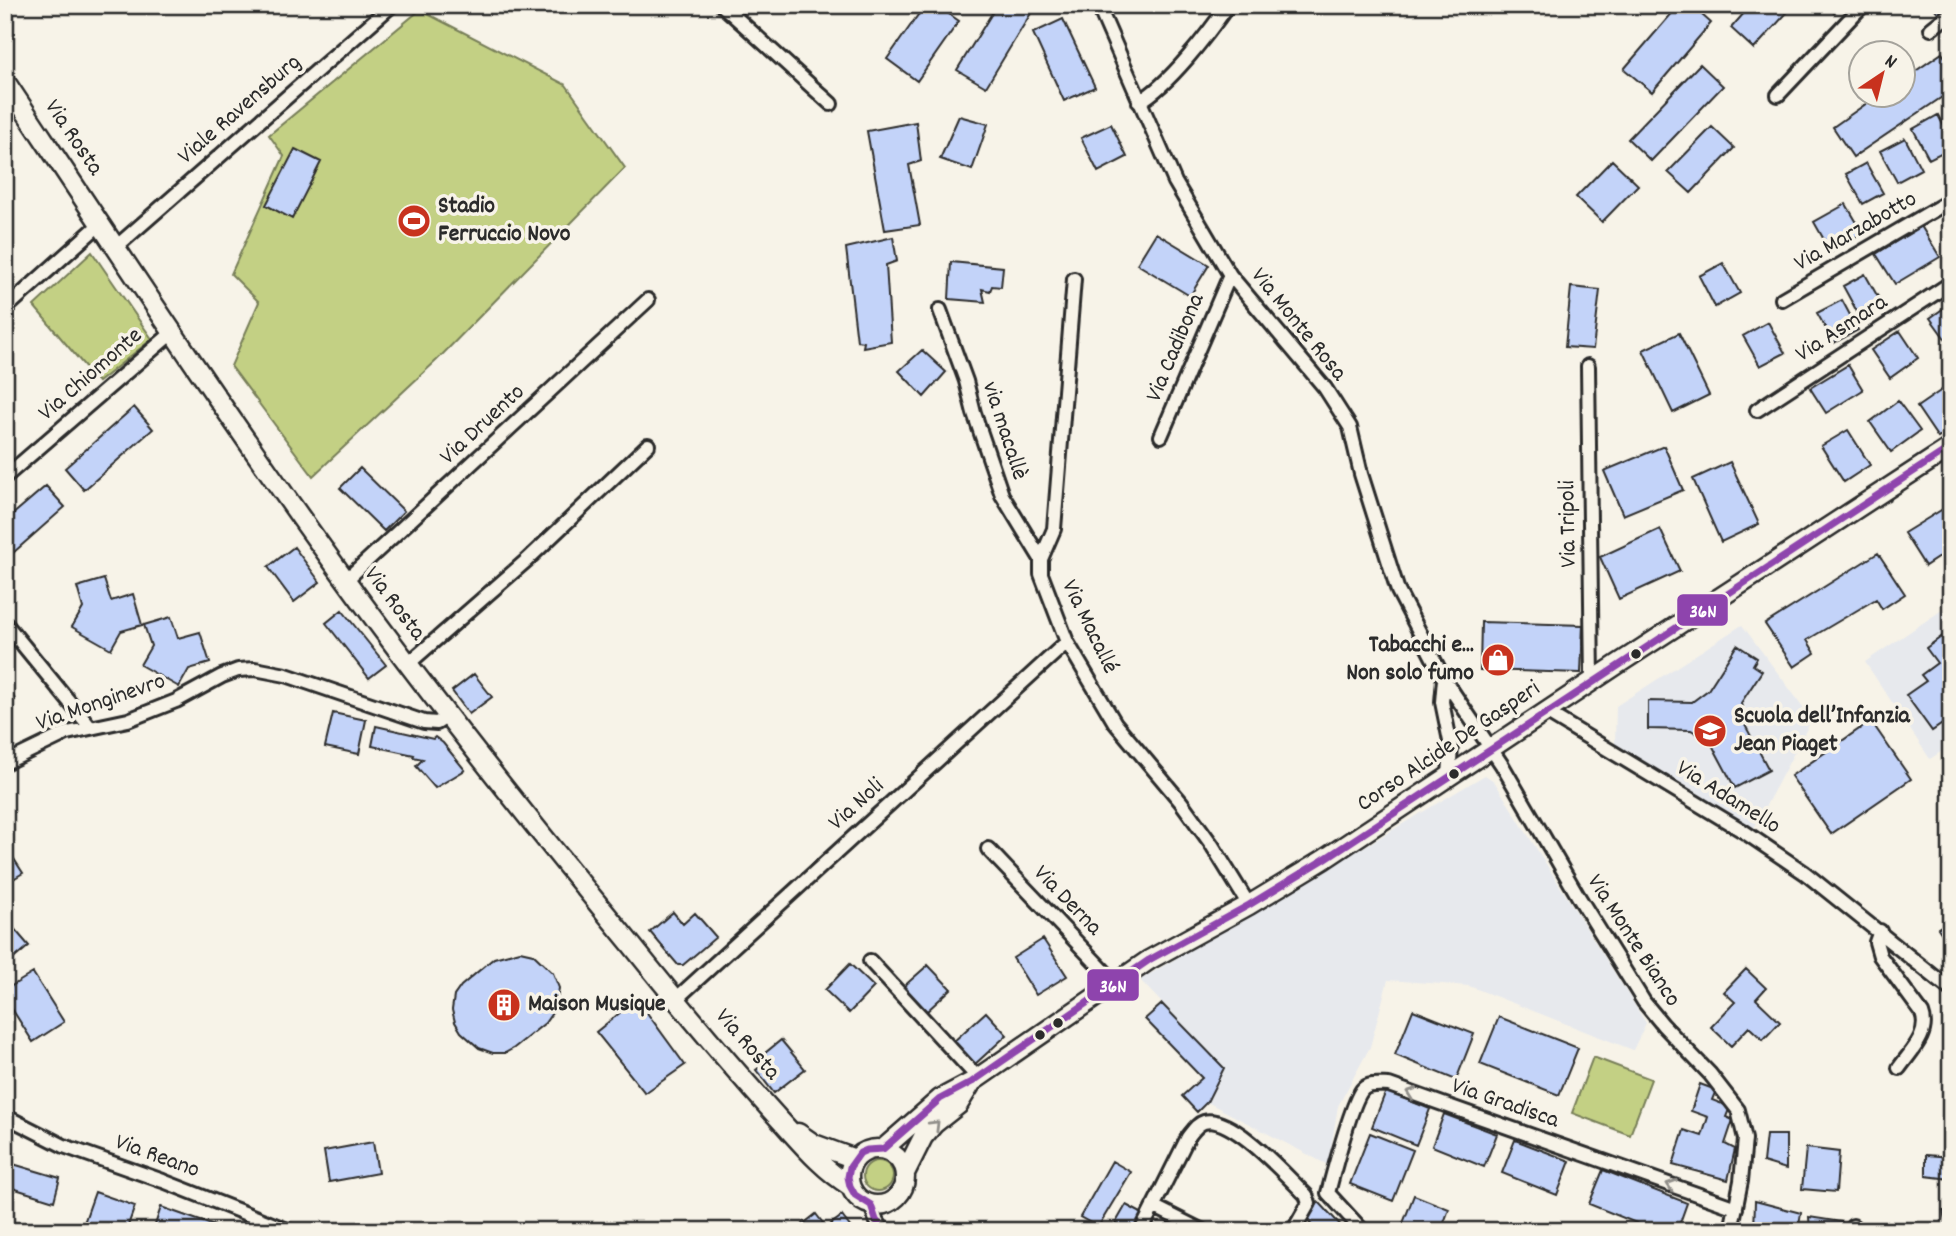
<svg xmlns="http://www.w3.org/2000/svg" width="1956" height="1236" font-family="Dekko,sans-serif">
<rect width="100%" height="100%" fill="#f7f3e8"/>
<filter id="ink" filterUnits="userSpaceOnUse"><feTurbulence type="fractalNoise" baseFrequency=".0143" numOctaves="2"/><feDisplacementMap in="SourceGraphic" scale="14" xChannelSelector="R" yChannelSelector="G"/><feConvolveMatrix kernelMatrix="1 2 1 2 8 2 1 2 1" color-interpolation-filters="sRGB"/></filter>
<g filter="url(#ink)">
<path fill="#e7e9ed" d="M1951,604V745L1930,759L1865,662Z
M1742,625L1812,719L1754,828L1615,744L1616,706Z
M1485,775L1494,781L1646,1023L1633,1050L1469,986L1388,980L1370,1047L1338,1106L1328,1165L1207,1102L1224,1068L1140,980Z"/>
<path fill="#c3d084" stroke="#777e58" stroke-width="2" d="M420,10L566,85L625,168L437,360L313,476L231,366L259,302L231,274L284,156L269,135Z
M92,252L152,339L98,382L34,306Z
M1593,1057L1651,1079L1630,1135L1572,1113Z
M863 1176a15 15 0 1 1 30 0a15 15 0 1 1-30 0Z"/>
<path fill="#c3d3f9" stroke="#2b2b2b" stroke-width="2" d="M925,5H936L959,21L917,81L887,59Z
M997,5H1036L986,87L957,70Z
M1679,5H1691L1711,23L1652,92L1624,69Z
M1751,5H1794L1754,49L1731,28Z
M1826,5H1841L1834,13Z
M1932,5H1950L1939,14Z
M1063,19L1095,87L1064,101L1033,33Z
M1942,53L1951,66V91L1853,157L1833,127L1880,94H1904V79Z
M1700,64L1723,86L1651,161L1628,139Z
M1938,115L1951,140V148L1929,159L1913,129Z
M959,116L988,124L972,170L940,159Z
M916,122L921,161L909,165L920,225L885,230L867,131Z
M1111,124L1127,157L1098,172L1081,138Z
M1712,127L1734,148L1691,193L1668,172Z
M1905,138L1921,169L1897,182L1880,151Z
M295,149L321,162L292,219L266,205Z
M1612,160L1638,185L1602,222L1576,197Z
M1866,163L1883,193L1863,204L1846,174Z
M1846,204L1863,233L1831,252L1814,222Z
M1951,207V223L1944,211Z
M1921,226L1940,257L1895,284L1876,254Z
M1156,233L1209,265L1190,296L1137,264Z
M893,237L897,261L886,265L891,342L863,347L864,342L857,341L846,248Z
M951,262L1003,267L1001,287L992,286L990,291L982,289L985,302L949,299Z
M1723,263L1740,293L1715,307L1699,276Z
M1865,274L1883,306L1861,319L1843,286Z
M1571,287L1600,290L1593,349L1565,347Z
M1842,300L1858,330L1834,343L1817,313Z
M1951,303V347L1930,318Z
M1768,322L1785,353L1760,366L1743,336Z
M1900,331L1918,358L1890,378L1871,350Z
M1679,333L1709,395L1673,413L1643,350Z
M922,350L946,372L924,397L899,371Z
M1848,365L1863,390L1826,413L1810,388Z
M1946,387L1951,393V429L1938,438L1917,407Z
M1898,401L1920,431L1891,452L1870,422Z
M134,407L153,429L84,490L65,468Z
M1848,430L1870,465L1844,482L1821,446Z
M1664,446L1683,490L1623,515L1604,471Z
M1730,462L1759,524L1721,542L1693,479Z
M360,468L404,511L384,531L340,488Z
M46,486L65,507L5,560V521Z
M1951,504V549L1925,566L1904,533Z
M1660,529L1680,571L1619,599L1600,557Z
M294,547L320,582L294,602L268,567Z
M1878,553L1905,594L1882,609L1876,599L1807,640L1815,653L1794,667L1765,624Z
M104,579L111,601L133,594L142,625L121,631L111,649L72,627L83,608L77,587Z
M342,610L386,665L369,678L326,623Z
M171,617L178,638L200,632L210,663L189,669L179,687L140,665L151,646L144,625Z
M1481,622L1583,625L1581,673L1480,670Z
M1951,630V718L1932,731L1906,695L1926,681L1921,675L1937,663L1926,648Z
M1737,645L1757,658L1753,665L1762,671L1741,703L1745,725L1769,770L1735,788L1710,741L1691,730L1648,729V701L1692,702L1708,690Z
M474,674L492,697L469,714L452,691Z
M5,679L15,700L5,704Z
M333,713L366,720L359,754L325,747Z
M1871,721L1911,779L1831,834L1791,776Z
M376,726L433,739L435,737L443,743L465,770L435,788L416,766L423,759L413,757L414,755L372,746Z
M5,845L23,873L5,884Z
M673,912L683,924L695,913L716,937L683,965H678L650,932Z
M5,918L29,946L5,966Z
M1951,920V948L1938,928Z
M1043,939L1067,976L1036,995L1013,958Z
M520,951L533,954L553,973L559,988L557,1000L554,1010L545,1023L514,1048L505,1053H493L479,1048L461,1032L455,1022L452,1010L454,996L461,986L494,958Z
M850,964L874,987L849,1013L825,990Z
M928,965L951,989L926,1012L903,987Z
M1746,969L1766,988L1756,999L1780,1022L1763,1040L1749,1027L1731,1046L1711,1027L1735,1002L1724,992Z
M33,973L64,1022L33,1042L5,998V990Z
M637,999L685,1065L645,1093L596,1032Z
M1162,1004L1224,1068L1207,1102L1197,1112L1182,1096L1202,1078L1145,1019Z
M1413,1010L1474,1034L1456,1080L1395,1055Z
M986,1012L1007,1035L974,1065L953,1042Z
M1499,1017L1578,1048L1559,1095L1480,1064Z
M781,1040L805,1069L774,1093L756,1070L764,1064L759,1058Z
M1700,1084L1716,1090L1712,1100L1730,1107L1726,1117L1733,1120L1725,1144L1735,1149L1728,1180L1673,1165L1684,1130L1702,1136L1708,1117L1691,1111Z
M1386,1091L1430,1109L1416,1145L1372,1127Z
M1444,1114L1497,1134L1484,1167L1432,1146Z
M1370,1133L1413,1150L1393,1201L1350,1184Z
M1766,1135H1786V1169L1763,1162Z
M1515,1140L1570,1161L1557,1195L1502,1173Z
M373,1142L378,1173L329,1182L324,1151Z
M1806,1148L1839,1152L1836,1192L1802,1189Z
M1926,1155L1951,1157V1179L1926,1176Z
M1112,1161L1131,1172L1098,1227L1080,1217Z
M13,1164L60,1178L54,1201L6,1186Z
M1603,1170L1687,1203L1677,1231H1656L1589,1204Z
M95,1192L135,1206L126,1231H95L83,1226Z
M1414,1195L1449,1209L1441,1231H1400Z
M1755,1201L1801,1213L1798,1231H1754Z
M1319,1202L1346,1231H1317L1306,1219Z
M1126,1205L1143,1214L1133,1231H1111Z
M161,1207L226,1230V1231H153Z
M1943,1211H1951V1228H1947Z
M816,1214L829,1231H807L802,1225Z
M842,1216L851,1228L847,1231H836L831,1224Z
M1809,1217L1842,1222L1843,1231H1810Z
M1509,1223L1528,1231H1506Z"/>
<g fill="none" stroke-linecap="round" stroke-linejoin="round">
<defs>
<path id="street" d="M722,5L831,104
M1098,5L1175,182L1230,275L1325,388L1350,427L1361,474L1398,591L1444,679L1502,765L1578,896L1644,1002L1663,1025L1710,1074L1738,1110L1745,1139L1741,1181L1731,1231
M1931,29L1951,13
M1778,95L1863,5
M1139,102C1169,85 1208,34 1228,5
M116,247L392,5
M1074,279L1054,529L1041,559V574L1067,642L1115,723L1181,802L1212,845L1249,905
M1782,299L1951,200
M5,309L100,224
M940,310L966,381L974,413L1002,495L1041,559
M1588,366L1592,681
M1757,410L1951,283
M1161,436L1230,275
M5,477L173,332
M346,580L648,300
M5,623L90,727
M408,664L527,560L648,445
M1444,679L1442,702L1451,746L1449,776
M1546,712L1743,831L1805,873L1951,990
M5,763L67,733L128,720L176,701L222,676L238,670L255,669L286,675L424,722L437,723L448,716
M988,849L1105,972L1113,983
M1880,931L1876,942L1880,956L1922,1013C1930,1034 1911,1051 1899,1068
M870,961L978,1078
M676,999L1067,642
M5,1116L64,1146L163,1181L290,1231
M871,1205L876,1220L884,1231
M1153,1206L1203,1231
M1141,1231L1188,1137C1193,1131 1197,1124 1204,1122C1232,1114 1287,1177 1306,1195L1309,1203L1293,1231
M1363,1231L1328,1193C1333,1174 1352,1100 1363,1089C1369,1083 1381,1085 1389,1085L1736,1208
M1853,1231V1226"/>
<path id="secondary" d="M5,81C116,248 226,416 345,579C435,703 532,824 630,943C678,1003 727,1062 779,1119C802,1144 821,1168 850,1186
M798,1133L814,1144L855,1159
M849 1177a28 28 0 1 1 56 0a28 28 0 1 1-56 0Z
M883,1149L940,1099L972,1082L1149,960L1249,905L1323,860L1618,664L1951,447
M905,1173L923,1137L934,1124L958,1105L972,1082"/>
</defs>
<use href="#street" stroke="#2b2b2b" stroke-width="18"/>
<use href="#secondary" stroke="#2b2b2b" stroke-width="23"/>
<use href="#street" stroke="#f7f3e8" stroke-width="12"/>
<use href="#secondary" stroke="#f7f3e8" stroke-width="18"/>
<defs>
<path id="bus-1" d="M884,1231L876,1220L871,1205L855,1195L850,1186L848,1177L850,1167L860,1153L867,1150L883,1149L940,1099L972,1082L1149,960L1249,905L1323,860L1951,447"/>
</defs>
<use href="#bus-1" stroke="#f7f3e8" stroke-width="12"/>
<use href="#bus-1" stroke="#8e44ad" stroke-width="7"/>
</g>
<defs><path id="oneway-chevron" d="M-2-3.5L2.5 0L-2 3.5" fill="none" stroke-width="1.6" stroke-linecap="round" stroke-linejoin="round" transform="scale(1.75)"/></defs>
<g stroke="#918f8a">
<use href="#oneway-chevron" transform="translate(1411 1093) rotate(-161)"/>
<use href="#oneway-chevron" transform="translate(935 1125) rotate(-45)"/>
<use href="#oneway-chevron" transform="translate(1671 1185) rotate(-161)"/>
</g>
</g>
<defs>
<symbol id="stadium-disc" viewBox="-11 -11 22 22"><circle r="9.5" fill="#c8321e" stroke="#f7f3e8"/><path d="M0-5a6.5 5 0 1 0 0 10a6.5 5 0 1 0 0-10ZM-3.5-1.8h7v3.6h-7Z" fill="#fff"/></symbol>
<symbol id="shop-disc" viewBox="-11 -11 22 22"><circle r="9.5" fill="#c8321e" stroke="#f7f3e8"/><path d="M-5-2.5h2.3a2.7 3.5 0 0 1 5.4 0H5L5.5 6h-11ZM-1.5-2.5h3a1.5 2.3 0 0 0-3 0Z" fill="#fff"/></symbol>
<symbol id="school-disc" viewBox="-11 -11 22 22"><circle r="9.5" fill="#c8321e" stroke="#f7f3e8"/><path d="M0-5L7-2L0 1L-7-2ZM-4 1L0 2.5L4 1V4Q0 6-4 4Z" fill="#fff"/></symbol>
<symbol id="building-disc" viewBox="-11 -11 22 22"><circle r="9.5" fill="#c8321e" stroke="#f7f3e8"/><path d="M-4-6H4V6H1V3H-1V6H-4ZM-2.5-4.3h1.7v1.8h-1.7ZM.8-4.3h1.7v1.8H.8ZM-2.5-1h1.7V.8h-1.7ZM.8-1h1.7V.8H.8Z" fill="#fff"/></symbol>
</defs>
<g fill-rule="evenodd">
<use href="#stadium-disc" x="395" y="202" width="38" height="38"/>
<use href="#shop-disc" x="1479" y="641" width="38" height="38"/>
<use href="#school-disc" x="1691" y="712" width="38" height="38"/>
<use href="#building-disc" x="485" y="986" width="38" height="38"/>
</g>
<g fill="#2b2b2b" stroke="#f7f3e8" stroke-width="2.5">
<circle cx="1636" cy="654" r="6"/>
<circle cx="1454" cy="774" r="6"/>
<circle cx="1058" cy="1023" r="6"/>
<circle cx="1040" cy="1035" r="6"/>
</g>
<g text-anchor="middle" dominant-baseline="central" stroke-width="7" stroke-linejoin="round" paint-order="stroke">
<g font-size="24" fill="#2b2b2b" stroke="#f7f3e8">
<text transform="translate(240 110) rotate(-41)">Viale Ravensburg</text>
<text transform="translate(73 138) rotate(56)">Via Rosta</text>
<text transform="translate(1856 232) rotate(-30)">Via Marzabotto</text>
<text transform="translate(1298 325) rotate(51)">Via Monte Rosa</text>
<text transform="translate(1842 329) rotate(-33)">Via Asmara</text>
<text transform="translate(1176 348) rotate(-67)">Via Cadibona</text>
<text transform="translate(91 375) rotate(-41)">Via Chiomonte</text>
<text transform="translate(483 425) rotate(-43)">Via Druento</text>
<text transform="translate(1004 431) rotate(72)">via macallè</text>
<text transform="translate(1569 524) rotate(-91)">Via Tripoli</text>
<text transform="translate(394 604) rotate(53)">Via Rosta</text>
<text transform="translate(1089 627) rotate(64)">Via Macallé</text>
<text transform="translate(101 703) rotate(-19)">Via Monginevro</text>
<text transform="translate(1449 747) rotate(-34)">Corso Alcide De Gasperi</text>
<text transform="translate(1728 798) rotate(32)">Via Adamello</text>
<text transform="translate(857 805) rotate(-42)">Via Noli</text>
<text transform="translate(1067 901) rotate(46)">Via Derna</text>
<text transform="translate(1633 941) rotate(57)">Via Monte Bianco</text>
<text transform="translate(747 1045) rotate(49)">Via Rosta</text>
<text transform="translate(1505 1104) rotate(19)">Via Gradisca</text>
<text transform="translate(157 1157) rotate(20)">Via Reano</text>
</g>
<g font-size="24" font-weight="bold" fill="#2b2b2b" stroke="#f7f3e8" text-anchor="start">
<text x="438" y="207">Stadio<tspan x="438" dy="28">Ferruccio Novo</tspan></text>
<text x="1474" y="646" text-anchor="end">Tabacchi e...<tspan x="1474" dy="28">Non solo fumo</tspan></text>
<text x="1734" y="717">Scuola dell’Infanzia<tspan x="1734" dy="28">Jean Piaget</tspan></text>
<text x="528" y="1005">Maison Musique</text>
</g>
</g>
<g stroke="#f7f3e8" stroke-width="2.5">
<rect x="1676" y="593" width="53" height="34" rx="7" fill="#8e44ad"/>
<rect x="1086" y="968" width="54" height="34" rx="7" fill="#8e44ad"/>
</g>
<g font-size="19" text-anchor="middle" font-weight="bold" fill="#fff">
<text x="1703" y="617">36N</text>
<text x="1113" y="992">36N</text>
</g>
<rect width="1956" height="1236" fill="none" stroke="#f7f3e8" stroke-width="28"/>
<rect x="14" y="14" width="1928" height="1208" fill="none" stroke="#2b2b2b" stroke-width="2.5" filter="url(#ink)"/>
<g transform="translate(1882 74) rotate(35)"><circle r="33" fill="#f7f3e8" stroke="#a5a39c" stroke-width="2"/>
<path d="M0-5L12 26L0 18L-12 26Z" fill="#c8321e"/>
<text y="-10" font-size="19" font-weight="bold" text-anchor="middle" fill="#2b2b2b">N</text>
</g>
</svg>
